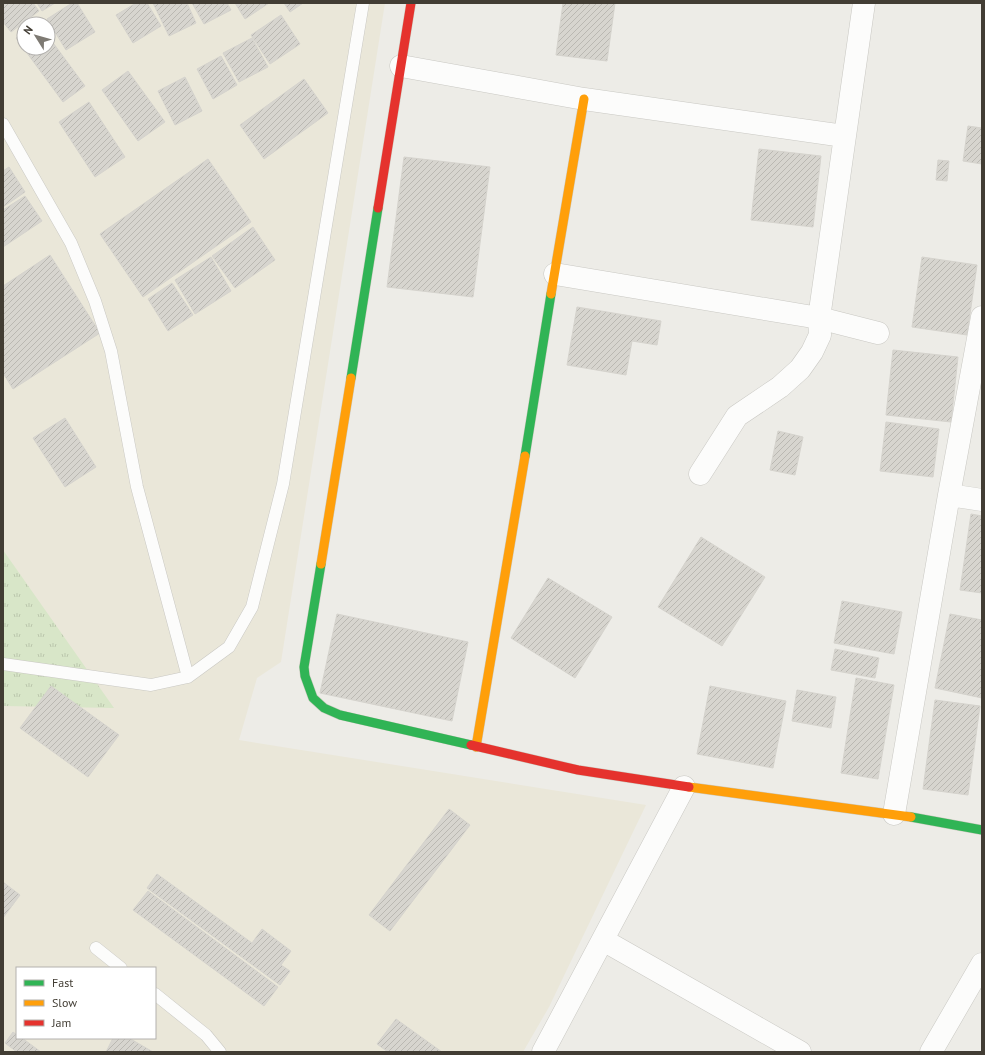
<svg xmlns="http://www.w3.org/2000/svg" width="985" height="1055" font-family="'PT Sans',sans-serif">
<defs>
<pattern id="grass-tufts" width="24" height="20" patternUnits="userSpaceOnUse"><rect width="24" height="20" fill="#d8e6c8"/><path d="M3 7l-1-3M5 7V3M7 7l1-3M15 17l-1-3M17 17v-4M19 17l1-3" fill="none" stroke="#bbc6ac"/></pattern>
<pattern id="building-hatch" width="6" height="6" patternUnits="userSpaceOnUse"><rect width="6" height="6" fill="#d7d5cf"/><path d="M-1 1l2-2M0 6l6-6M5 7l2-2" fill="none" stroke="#bab8b2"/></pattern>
</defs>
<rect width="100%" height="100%" fill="#edece7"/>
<path fill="#eae7d9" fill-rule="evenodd" d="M3,3H385L281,662L257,678L239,740L646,805L549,1007L523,1052H3ZM24,24H48V48H24ZM17,968H155V1038H17Z"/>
<path fill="url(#grass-tufts)" d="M3,550L114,708L3,706Z"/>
<path fill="url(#building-hatch)" stroke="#d5d3cd" d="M5,3H33L39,11L11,32L3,22V4Z
M37,3H55L42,11Z
M72,3H77L95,32L66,50L47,19Z
M136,3H147L161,26L133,43L116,15Z
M153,3H187L196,23L169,36Z
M192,3H227L231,10L204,24Z
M235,3H269L245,19Z
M284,3H303L290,12Z
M563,3H615L607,61L556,55Z
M281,15L300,44L270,64L251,35Z
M24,33V48H48V36L85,86L63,102L16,38Z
M252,38L268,67L239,82L223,53Z
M221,56L237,85L213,99L197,69Z
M128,71L165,122L138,141L102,90Z
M185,77L202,111L175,125L158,91Z
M304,79L328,113L264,159L240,125Z
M89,102L125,157L95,177L59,122Z
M968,126L982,128V164L963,161Z
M759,149L821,156L813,227L751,220Z
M404,157L490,167L473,297L387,287Z
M208,159L251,222L143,297L100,234Z
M938,160L949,161L947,181L936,180Z
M9,167L25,192L3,207V171Z
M25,196L42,221L3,247V210Z
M253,227L275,260L235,288L212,256Z
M50,255L100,333L13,389L3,373V286Z
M211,257L231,291L195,314L175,280Z
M922,257L977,265L967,335L912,327Z
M172,283L193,315L168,331L148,299Z
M577,307L661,321L657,345L632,341L626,375L567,365Z
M893,350L958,357L951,422L886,415Z
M65,418L96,467L65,487L33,438Z
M886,422L939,429L933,477L880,471Z
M778,431L803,437L795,475L770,470Z
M971,514L982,516V593L960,590Z
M701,537L765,577L722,646L658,607Z
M548,578L612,617L575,678L511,638Z
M842,601L902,612L894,654L834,643Z
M337,614L468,642L452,721L320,693Z
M950,614L982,620V698L935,688Z
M835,649L879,658L875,678L831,670Z
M856,678L894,685L878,779L841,773Z
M51,686L119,735L88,777L20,728Z
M710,686L786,701L773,768L697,754Z
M797,690L836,697L831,728L792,721Z
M935,700L980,706L968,795L923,789Z
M449,809L470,825L390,931L369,915Z
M157,874L252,943L262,929L291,951L281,965L290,971L280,985L147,888Z
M3,882L20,895L3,918Z
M148,891L278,987L264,1006L133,910Z
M396,1019L442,1052H388L377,1044Z
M13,1032L17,1035V1038H22L41,1052H17L5,1043Z
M113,1038H129L153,1052H106Z"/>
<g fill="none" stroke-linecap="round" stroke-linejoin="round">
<defs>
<path id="lane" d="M3,124L71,243L95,301L111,351L137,487L188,677
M3,664L151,685L188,677L229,647L252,607L283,484L363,3
M96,948L121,968
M155,994L206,1035L220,1052"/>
<path id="street" d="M401,66L584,99L844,136
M555,274L819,318L878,333
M700,474L737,416L780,387L800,369L812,352L820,335L819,318L864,3
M949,495L982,500
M894,814L949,495L982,317
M603,940L800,1052
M543,1052L684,787
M931,1052L982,964"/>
<path id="fast" d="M351,378L378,208
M525,456L551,294
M321,564L304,667L305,676L313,698L324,708L340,715L471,745
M911,817L982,830"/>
<path id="slow" d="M551,294L584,99
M321,564L351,378
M476,747L525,456
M689,787L911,817"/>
<path id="jam" d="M378,208L411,3
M471,745L578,770L689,787"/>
</defs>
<use href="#lane" stroke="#c9c8c3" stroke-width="13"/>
<use href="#street" stroke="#c9c8c3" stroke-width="23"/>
<use href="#fast" stroke="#ccc9be" stroke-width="10"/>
<use href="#slow" stroke="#ccc9be" stroke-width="10"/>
<use href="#jam" stroke="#ccc9be" stroke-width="10"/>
<use href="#lane" stroke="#fcfcfb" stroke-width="12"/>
<use href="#street" stroke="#fcfcfb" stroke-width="22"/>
<use href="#fast" stroke="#30b455" stroke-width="9"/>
<use href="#slow" stroke="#ff9f0a" stroke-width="9"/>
<use href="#jam" stroke="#e5322d" stroke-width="9"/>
</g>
<rect width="985" height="1055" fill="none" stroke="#423d34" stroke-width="8"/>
<rect x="16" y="967" width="140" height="72" fill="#ffffff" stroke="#b3b1ae"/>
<rect x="24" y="980" width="20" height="6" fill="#30b455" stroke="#b3b1ae"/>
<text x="52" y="987" font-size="12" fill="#423d34">Fast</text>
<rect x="24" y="1000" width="20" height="6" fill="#ff9f0a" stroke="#b3b1ae"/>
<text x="52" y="1007" font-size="12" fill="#423d34">Slow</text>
<rect x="24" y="1020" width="20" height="6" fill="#e5322d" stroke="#b3b1ae"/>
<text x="52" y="1027" font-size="12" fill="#423d34">Jam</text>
<g transform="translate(36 36) rotate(307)"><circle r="19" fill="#ffffff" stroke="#b3b1ae"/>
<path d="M0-3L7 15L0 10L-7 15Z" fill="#7e7a73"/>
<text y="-6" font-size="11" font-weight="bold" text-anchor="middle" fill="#423d34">N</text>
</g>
</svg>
